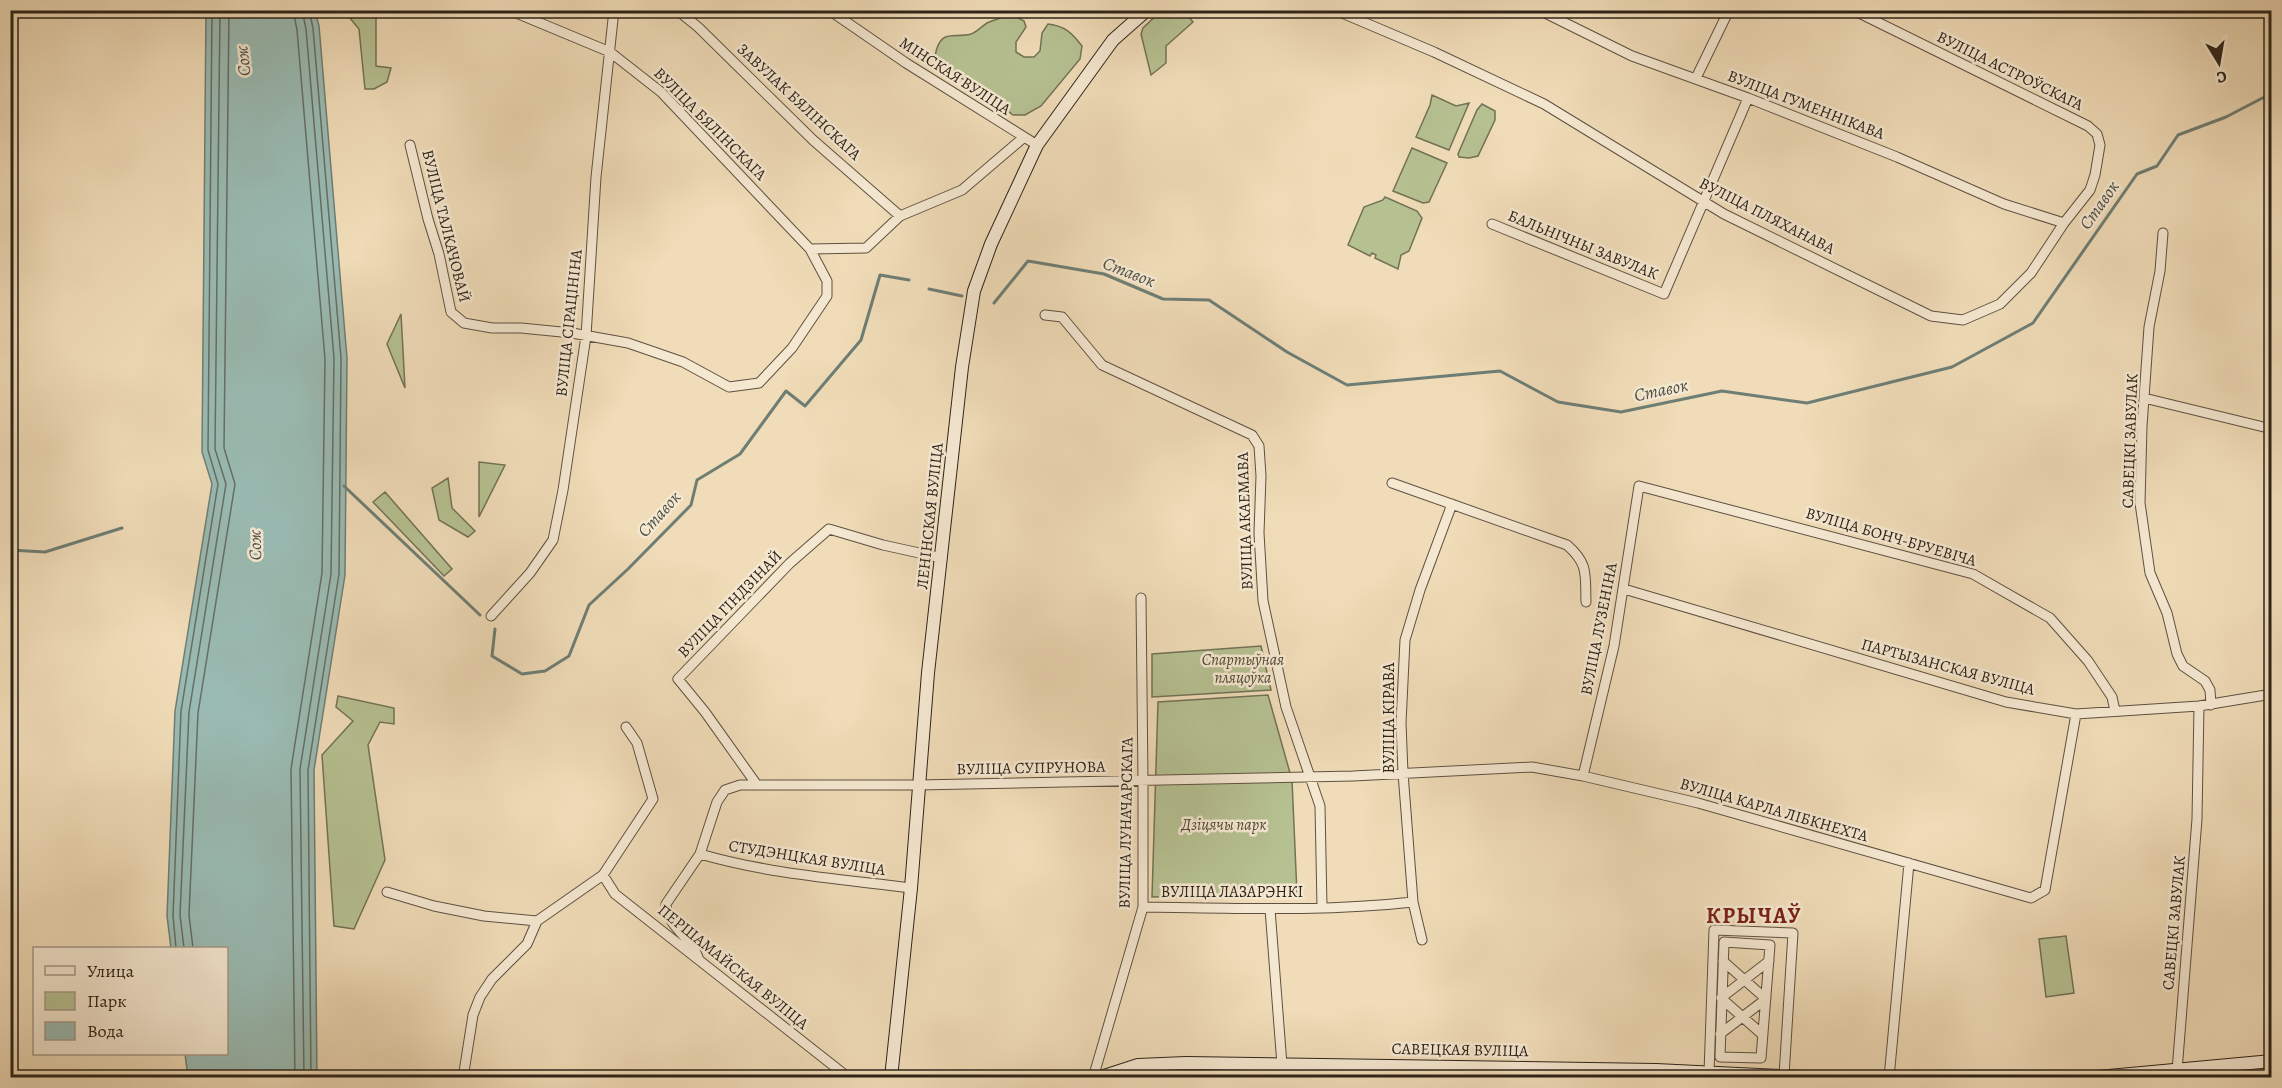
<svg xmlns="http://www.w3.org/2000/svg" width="2282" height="1088" font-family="Alegreya,serif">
<rect width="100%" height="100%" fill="#f0dcb8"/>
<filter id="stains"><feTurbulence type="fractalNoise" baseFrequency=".00333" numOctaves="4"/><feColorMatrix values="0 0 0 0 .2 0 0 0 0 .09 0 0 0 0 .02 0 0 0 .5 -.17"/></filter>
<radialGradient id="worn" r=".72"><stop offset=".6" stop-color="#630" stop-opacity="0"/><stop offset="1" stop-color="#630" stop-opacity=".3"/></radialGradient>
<path fill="#b6c192" stroke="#727256" stroke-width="1.5" d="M344,11H376V66L391,68L387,82L374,89H365L359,29Z
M1161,11H1189L1188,16L1193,22L1166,46V63L1151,75L1141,34L1143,28Z
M1006,16H1015L1024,21L1026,27L1016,42V52L1024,57H1034L1040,51L1042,33L1048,24C1065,26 1072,33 1082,46L1080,59L1041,106L1025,115H1013C1004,109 999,99 989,93C969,80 951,78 935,56C940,27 954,39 971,34C977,32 982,26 987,23C993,20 1000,18 1006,16Z
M1432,95L1456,106L1469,103L1449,150L1416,137L1430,105Z
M1482,104L1495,111V120L1478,156L1469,158L1459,157L1458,154L1477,110Z
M1412,148L1447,163L1429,202L1423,203L1393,191Z
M1385,197L1417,211L1422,218L1409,251L1401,255L1398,269L1375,258L1376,255L1372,253L1370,256L1348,245L1364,207L1383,200Z
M401,314L405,388L387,344Z
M479,462L505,465L479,517Z
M448,478L452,508L475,531L468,537L439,520L432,488Z
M385,492L452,569L444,576L373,502Z
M1261,646L1271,690L1152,697V654Z
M1268,695L1292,780L1297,894L1152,897L1158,702Z
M338,696L394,708V724L380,722L368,745L385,860L354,929L334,926L322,755L353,721L336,707Z
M2066,936L2074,993L2046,997L2039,939Z"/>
<path fill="#9abbb3" stroke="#6e7e75" stroke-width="1.5" d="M206,11H315L319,26L347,358L345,575L314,770L317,1077H188L185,1054H226V948H171L167,916L175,711L212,484L202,452Z"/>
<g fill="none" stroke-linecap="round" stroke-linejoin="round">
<path stroke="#646f66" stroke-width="1.5" d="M293,10L297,30L325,359L322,573L291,769L295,1078
M302,10L306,29L334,358L331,574L300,769L304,1078
M309,10L313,28L341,358L339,574L308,770L311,1078
M176,948L173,916L181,711L218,484L208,450L212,10
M184,948L180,915L189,712L226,484L215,449L220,10
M193,948L189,915L198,713L235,484L224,448L229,10"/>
<path stroke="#6e7e75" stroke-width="3" d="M929,289L962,296
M994,303L1028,261L1104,274L1163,299L1209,300L1287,352L1347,385L1500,371L1558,402L1621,412L1722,391L1807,403L1952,367L2033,323L2137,174L2157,166L2178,135L2226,117L2272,93
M344,486L480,615
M10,550L45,552L122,528
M495,629L492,656L522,674L545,671L569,656L589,605L628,569L691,505L697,480L740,454L786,391L805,406L861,340L880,275L909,280"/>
<defs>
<path id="street" d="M677,10L698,27L813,140L900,216
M829,10L906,63L1037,145
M1335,10L1434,52L1544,104L1724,214L1931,316L1963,320L2000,304L2031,273L2064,223L2090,190L2095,175L2100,145L2097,134L2088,126L1853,10
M1539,10L1632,56L1748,98L1897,157L2004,204L2064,223
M1696,78L1729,10
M410,145L428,219L439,254L451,312L464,323L492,328H521L572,333L628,343L683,362L729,387L759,383L792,348L827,296V281L810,249L661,92L610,52L509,10
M1492,224L1664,294L1748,98
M2163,233L2160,271L2149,327L2142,426L2140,503L2150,573L2167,613L2177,654L2183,666L2205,681L2210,690L2211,705
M810,249L866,248L900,216L962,190L1023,138
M1045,315L1062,317L1102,365L1252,435L1259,446L1261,476L1259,533L1263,601L1286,707L1320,806L1322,907
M2144,398L2272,429
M1392,483L1567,545C1589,564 1585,575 1586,602
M1624,589L2006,702L2076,714L2199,706L2272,694
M491,616L530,573L553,540L563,490L586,336L596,177L614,10
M1583,776L1614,646L1639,486L1973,574L2050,618L2088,661L2112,697L2115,711
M757,785H918L1353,776L1532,767L1583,776L1698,803L2031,898L2045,890L2076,714
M700,854C769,874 840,879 911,888
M603,875L615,894L849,1078
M387,892L434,906L484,916L537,921
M1143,907C1233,908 1324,912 1413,902
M1270,909L1283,1078
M1422,940L1413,902L1403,773L1401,723L1405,640L1420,590L1452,504
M1724,942L1770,945L1761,1058L1720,1057Z
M698,957C690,936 667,927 666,904L700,854L717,802L725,790L740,785H757L705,712L678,679L790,563L829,529L883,545L942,558
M1720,1034L1766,999L1723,961
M1763,1035L1721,998L1769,961
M2177,1071L2197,819L2199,706
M1709,1073L1714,930L1793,933L1784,1075
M463,1078L473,1015L480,997L492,979L527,944L537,921L603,875L653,799L637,743L626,727
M1093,1078L1143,907V780L1141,598
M1889,1078L1909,863"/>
<path id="secondary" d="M891,1078L911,888L928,673L962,367L974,291L991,244L1037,145L1113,40L1147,10
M1098,1078L1138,1065L1186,1063L1656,1070L1824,1078
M2087,1078L2272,1061"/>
</defs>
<use href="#street" stroke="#5e5141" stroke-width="11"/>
<use href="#secondary" stroke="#2d2319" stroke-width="14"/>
<use href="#street" stroke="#f5e8d1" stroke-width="9"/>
<use href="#secondary" stroke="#f5e8d1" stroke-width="12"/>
</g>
<g text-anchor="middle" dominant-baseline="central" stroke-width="5" stroke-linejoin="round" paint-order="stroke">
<g font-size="16" fill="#2d2319" stroke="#f5e8d1">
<text transform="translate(2010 71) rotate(26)">ВУЛІЦА АСТРОЎСКАГА</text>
<text transform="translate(955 76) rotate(33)">МІНСКАЯ ВУЛІЦА</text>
<text transform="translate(799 102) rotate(43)">ЗАВУЛАК БЯЛІНСКАГА</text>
<text transform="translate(1806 105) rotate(21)">ВУЛІЦА ГУМЕННІКАВА</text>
<text transform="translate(710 124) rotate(45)">ВУЛІЦА БЯЛІНСКАГА</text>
<text transform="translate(1767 216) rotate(27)">ВУЛІЦА ПЛЯХАНАВА</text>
<text transform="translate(446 226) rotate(76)">ВУЛІЦА ТАЛКАЧОВАЙ</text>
<text transform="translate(1583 245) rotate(22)">БАЛЬНІЧНЫ ЗАВУЛАК</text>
<text transform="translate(569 323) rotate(-84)">ВУЛІЦА СІРАЦІНІНА</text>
<text transform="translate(2130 441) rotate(-88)">САВЕЦКІ ЗАВУЛАК</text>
<text transform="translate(930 516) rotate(-84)">ЛЕНІНСКАЯ ВУЛІЦА</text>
<text transform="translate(1245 521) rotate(-92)">ВУЛІЦА АКАЕМАВА</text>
<text transform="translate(1891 537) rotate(16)">ВУЛІЦА БОНЧ-БРУЕВІЧА</text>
<text transform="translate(730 604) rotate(-46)">ВУЛІЦА ГІНДЗІНАЙ</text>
<text transform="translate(1599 629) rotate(-79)">ВУЛІЦА ЛУЗЕНІНА</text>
<text transform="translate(1948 667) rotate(15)">ПАРТЫЗАНСКАЯ ВУЛІЦА</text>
<text transform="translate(1389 718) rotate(-90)">ВУЛІЦА КІРАВА</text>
<text transform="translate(1031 768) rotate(-1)">ВУЛІЦА СУПРУНОВА</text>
<text transform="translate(1774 810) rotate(16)">ВУЛІЦА КАРЛА ЛІБКНЕХТА</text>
<text transform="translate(1126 823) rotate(-89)">ВУЛІЦА ЛУНАЧАРСКАГА</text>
<text transform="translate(807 858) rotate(9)">СТУДЭНЦКАЯ ВУЛІЦА</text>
<text x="1232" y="892">ВУЛІЦА ЛАЗАРЭНКІ</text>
<text transform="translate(2174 923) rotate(-85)">САВЕЦКІ ЗАВУЛАК</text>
<text transform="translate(733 967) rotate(39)">ПЕРШАМАЙСКАЯ ВУЛІЦА</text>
<text transform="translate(1460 1050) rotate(1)">САВЕЦКАЯ ВУЛІЦА</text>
</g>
<g font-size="16" font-style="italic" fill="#4f4a37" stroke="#f5e8d1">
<text x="1243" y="660">Спартыўная<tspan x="1243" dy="18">пляцоўка</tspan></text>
<text x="1224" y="825">Дзіцячы парк</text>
</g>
<g font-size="18" font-style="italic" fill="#4e5147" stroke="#f5e8d1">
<text transform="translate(243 61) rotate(-96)">Сож</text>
<text transform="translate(2099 205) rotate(-55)">Ставок</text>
<text transform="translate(1129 272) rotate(21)">Ставок</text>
<text transform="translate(1661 390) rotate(-12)">Ставок</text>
<text transform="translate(659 514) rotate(-48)">Ставок</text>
<text transform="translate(255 545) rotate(-91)">Сож</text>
</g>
<g font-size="22" font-weight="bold" letter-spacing="1.5" fill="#7a1f14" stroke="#f5e8d1">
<text x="1754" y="916">КРЫЧАЎ</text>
</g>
</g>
<rect width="2282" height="1088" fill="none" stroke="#f0dcb8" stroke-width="36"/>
<rect x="12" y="12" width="2258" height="1064" fill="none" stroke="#2d2319" stroke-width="3"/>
<rect x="18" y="18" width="2246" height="1052" fill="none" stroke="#2d2319" stroke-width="1.5"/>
<rect x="33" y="947" width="195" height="108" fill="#f5e8d1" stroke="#a59987" stroke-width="1.5"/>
<rect x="45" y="966" width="30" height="9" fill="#f5e8d1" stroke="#a59987" stroke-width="1.5"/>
<text x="87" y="977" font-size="18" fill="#2d2319">Улица</text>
<rect x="45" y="992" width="30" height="18" fill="#b6c192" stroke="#a59987" stroke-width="1.5"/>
<text x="87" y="1007" font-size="18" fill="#2d2319">Парк</text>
<rect x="45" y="1022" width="30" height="18" fill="#9abbb3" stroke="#a59987" stroke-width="1.5"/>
<text x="87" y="1037" font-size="18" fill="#2d2319">Вода</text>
<g transform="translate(2219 63) rotate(169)" stroke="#f5e8d1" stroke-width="4.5" paint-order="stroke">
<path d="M0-4.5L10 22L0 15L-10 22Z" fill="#2d2319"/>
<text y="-9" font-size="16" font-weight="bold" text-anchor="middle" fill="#2d2319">С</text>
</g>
<rect width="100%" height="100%" filter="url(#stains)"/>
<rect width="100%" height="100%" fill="url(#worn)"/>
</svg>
